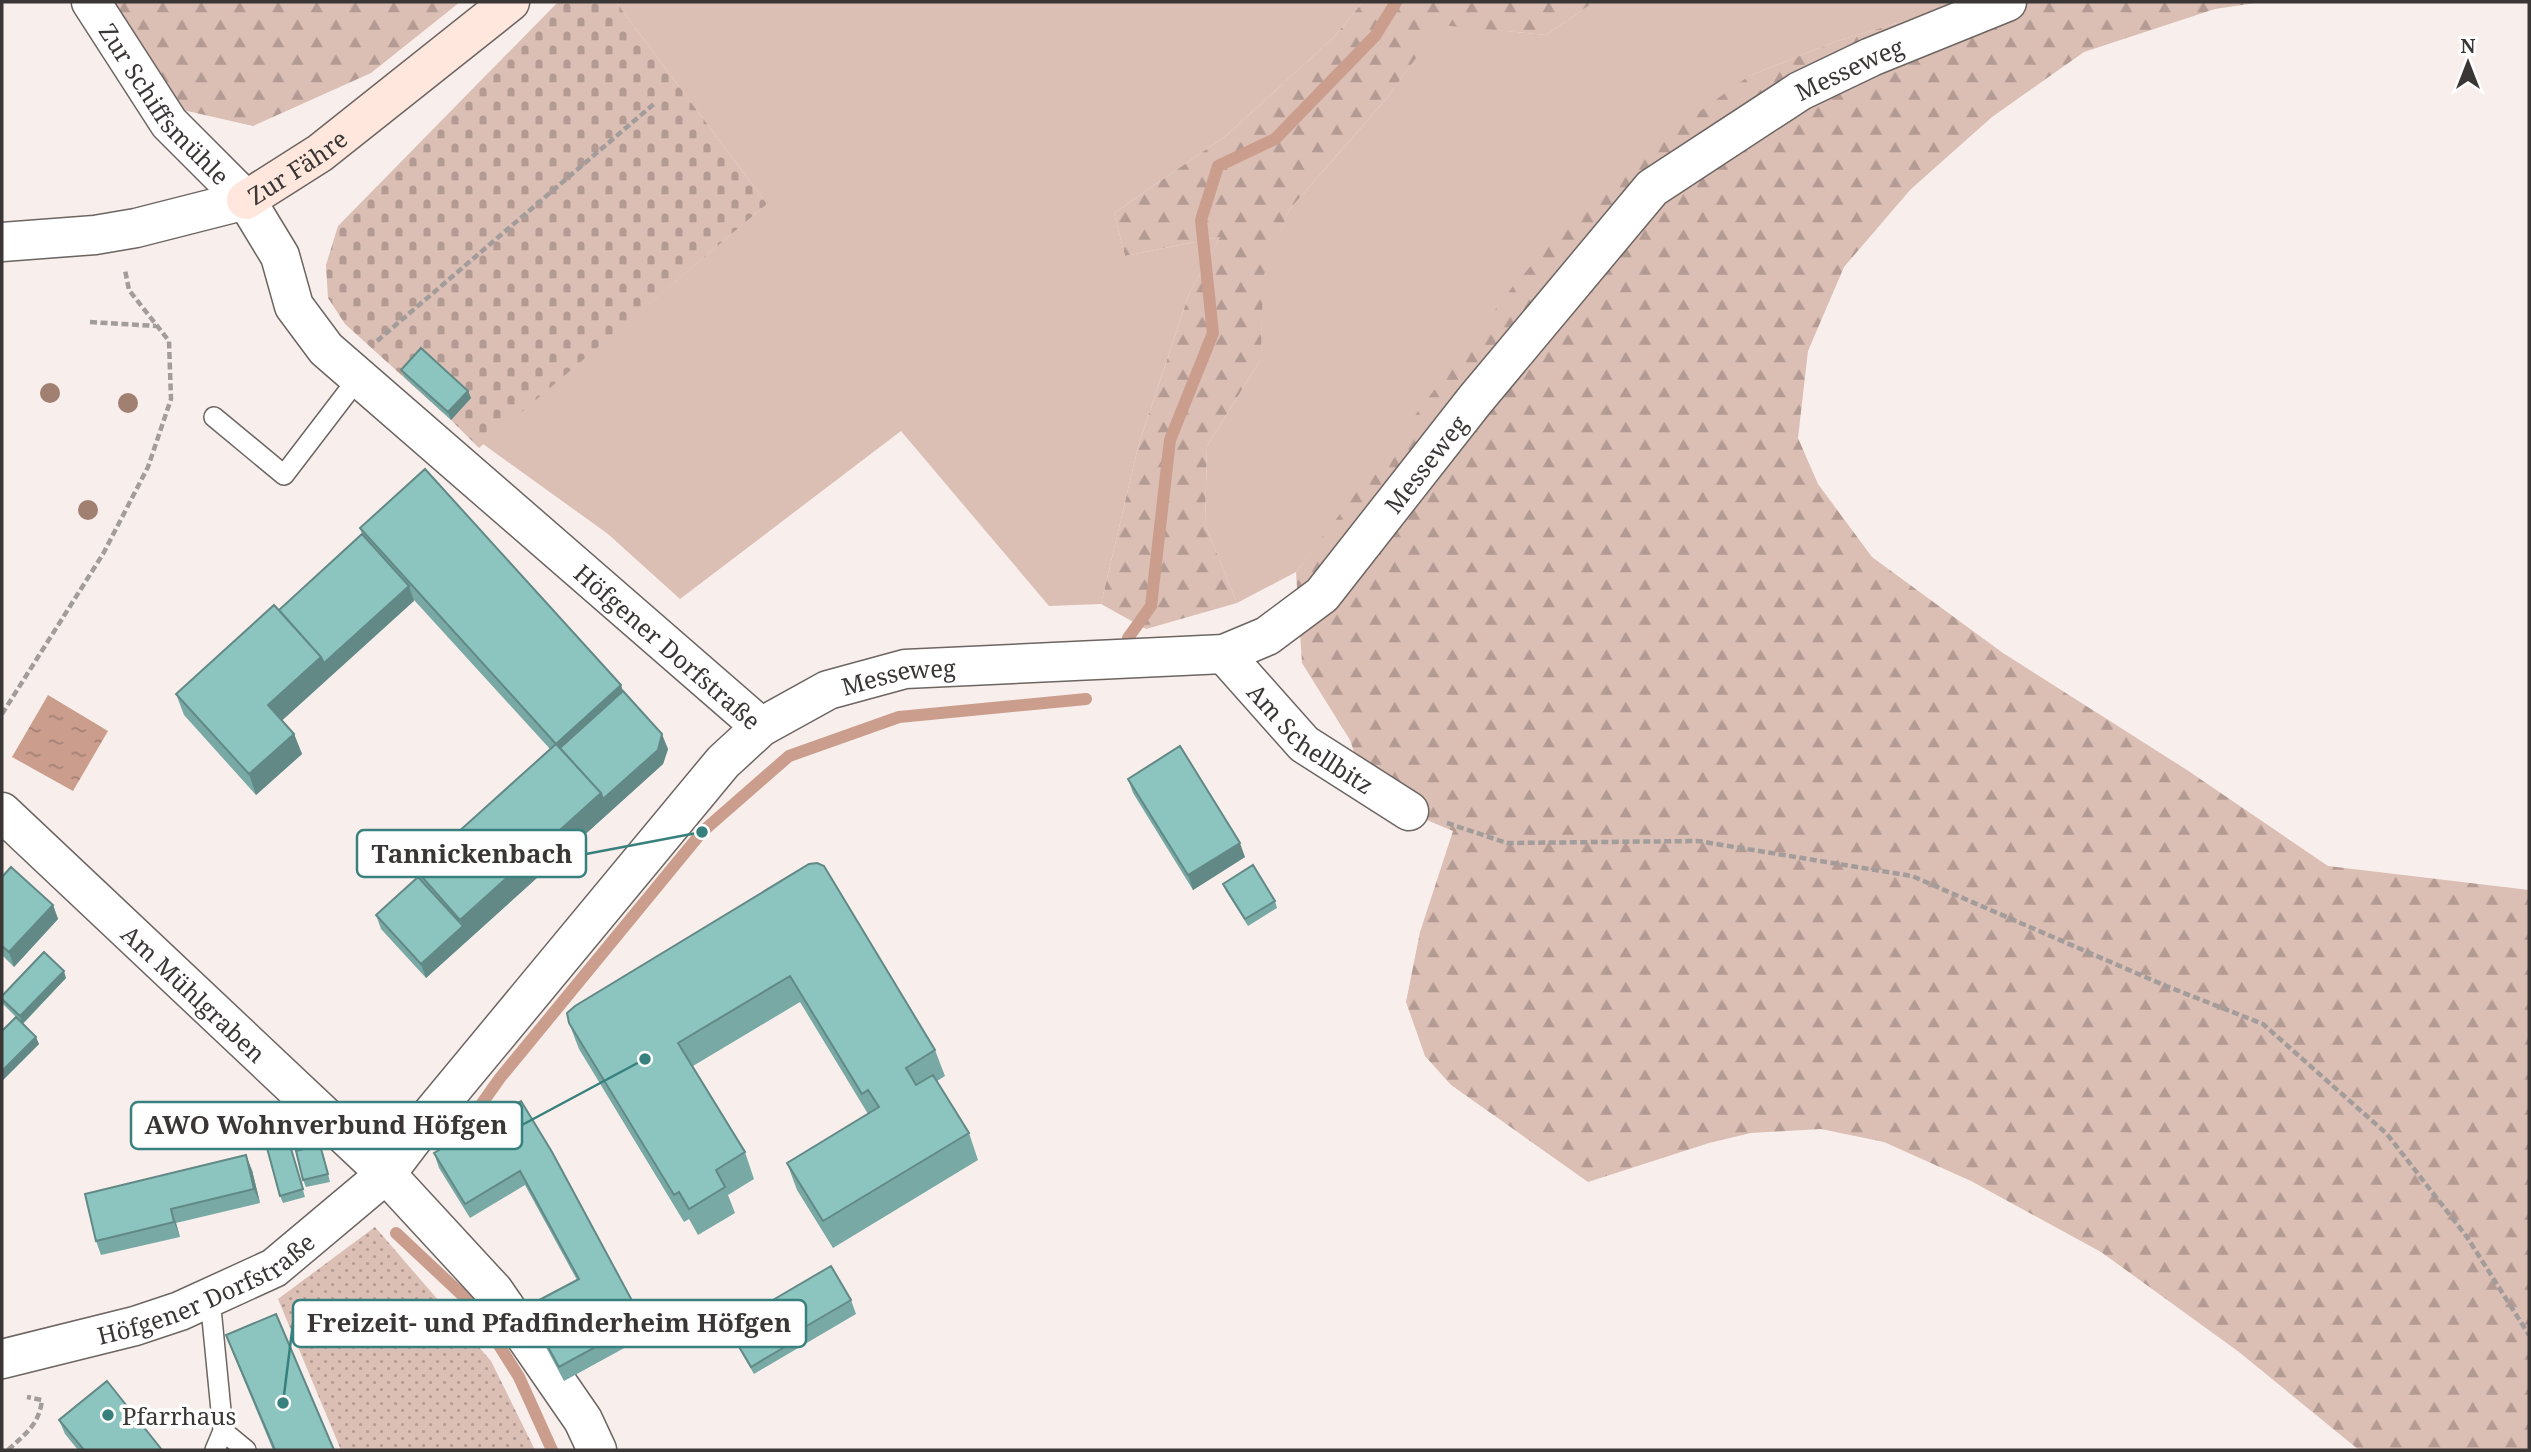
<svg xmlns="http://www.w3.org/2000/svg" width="2531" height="1452" font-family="'Noto Serif',serif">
<defs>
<pattern id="forest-firs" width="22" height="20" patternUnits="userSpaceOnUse" patternTransform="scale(1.75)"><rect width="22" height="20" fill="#dbbeb4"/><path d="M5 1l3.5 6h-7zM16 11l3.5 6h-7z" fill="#b39b93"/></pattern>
<pattern id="cemetery-stones" width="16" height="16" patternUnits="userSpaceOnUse" patternTransform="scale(1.75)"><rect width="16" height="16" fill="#dbbeb4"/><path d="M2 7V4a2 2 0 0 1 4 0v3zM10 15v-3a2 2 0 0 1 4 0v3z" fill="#b39b93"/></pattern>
<pattern id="park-dots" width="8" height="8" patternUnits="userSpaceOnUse" patternTransform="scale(1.75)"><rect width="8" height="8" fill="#dbbeb4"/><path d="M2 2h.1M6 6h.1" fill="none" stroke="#b39b93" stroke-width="1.8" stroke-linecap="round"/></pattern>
<pattern id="water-ripples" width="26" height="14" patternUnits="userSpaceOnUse" patternTransform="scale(1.75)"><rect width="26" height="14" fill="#ca9d8d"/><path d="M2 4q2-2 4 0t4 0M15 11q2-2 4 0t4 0" fill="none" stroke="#a58174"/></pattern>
</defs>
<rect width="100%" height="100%" fill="#f8efec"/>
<path fill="#dbbeb4" d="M616,2H1363L1334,37L1227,135L1114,213L1125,256L1220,237L1189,294L1138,447L1101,604L1049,606L901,431L680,599L608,534L483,444L767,204Z
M1594,2H1967L1834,42L1749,76L1383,460L1296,572L1237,603L1205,524L1207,446L1261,359L1262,277L1289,210L1387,98L1440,24L1546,35Z"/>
<path fill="url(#forest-firs)" d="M108,2H460L371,73L253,126L174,108Z
M1363,2H1594L1546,35L1440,25L1387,98L1289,210L1263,277L1261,359L1207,446L1205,524L1237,603L1146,629L1101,604L1138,447L1189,294L1220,237L1125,256L1114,213L1227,135L1334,37Z
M1967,2H2262L2215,9L2084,52L1992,117L1910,190L1844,267L1808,351L1798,438L1818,484L1872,557L2003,653L2187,770L2328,866L2529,890V1450H2359L2239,1352L2101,1252L1971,1181L1884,1142L1821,1129L1751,1133L1709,1143L1588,1182L1451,1085L1425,1056L1406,1002L1420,932L1453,831L1369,796L1350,740L1302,663L1296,572L1514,285L1611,175L1749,76L1834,42Z"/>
<path fill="url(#cemetery-stones)" d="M558,2H616L767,204L479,448L451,420L345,324L328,298L326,265L338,226Z"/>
<path fill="url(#park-dots)" d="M375,1227L491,1361L535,1450H341L278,1299Z"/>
<path fill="url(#water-ripples)" d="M48,695L108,731L73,791L12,757Z"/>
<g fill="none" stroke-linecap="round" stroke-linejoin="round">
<path stroke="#ca9d8d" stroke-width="12" d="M1128,638L1151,606L1170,440L1213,333L1201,220L1218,166L1275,139L1375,36L1396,2
M468,1123L500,1078L702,832L789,756L899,717L1086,699
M396,1233L475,1307L519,1377L552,1450"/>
<defs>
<path id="lane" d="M214,417L284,475L359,377
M210,1298L223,1431L215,1450
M223,1431L246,1450"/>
<g id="street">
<path id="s1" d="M91,2L169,123L246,200L280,256L294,306L326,349L761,727"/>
<path d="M2,242L95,235L136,228L246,200"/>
<path id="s2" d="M1224,654L1304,744L1409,811"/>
<path id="s3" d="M2,812L386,1174L494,1291L583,1420L597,1450"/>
<path id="s4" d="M2,1359L135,1326L180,1311L274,1268L386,1174L434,1111L723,762L761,727L828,690L905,669L1224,654L1267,636L1322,595L1475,400L1652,188L1800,91L1871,57L2007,2"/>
</g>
<g id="secondary">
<path id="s5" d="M246,200L320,153L510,2"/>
</g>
</defs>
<use href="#lane" stroke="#6c6562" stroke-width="22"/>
<use href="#street" stroke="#6c6562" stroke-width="41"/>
<use href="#secondary" stroke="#6c6562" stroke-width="41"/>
<path stroke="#a29c9a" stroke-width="4.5" stroke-dasharray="7 3.5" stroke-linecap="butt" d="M90,322L156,326
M377,341L655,103
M2,714L103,554L148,467L171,399L169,341L129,290L125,270
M1447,823L1507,843L1698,841L1912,876L2166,986L2263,1024L2387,1134L2467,1237L2529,1335
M8,1450C25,1434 39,1425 42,1400L27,1397"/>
<use href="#lane" stroke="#fff" stroke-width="19"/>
<use href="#street" stroke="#fff" stroke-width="38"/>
<use href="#secondary" stroke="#ffe7dd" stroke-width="38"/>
</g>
<g fill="#a17f71">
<circle cx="50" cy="393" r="10"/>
<circle cx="128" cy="403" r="10"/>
<circle cx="88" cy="510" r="10"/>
</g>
<path fill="#78a9a5" d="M401,370L468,391L471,398L451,420L404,377Z
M360,528L623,691L668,749L663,764L426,978L381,929L376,915L418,877L416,870L550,749L414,600L282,720L294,734L302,754L256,795L184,715L176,694L279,610L362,534Z
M1128,779L1245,857L1193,890L1133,793Z
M809,864L935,1050L945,1076L937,1081L969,1133L978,1160L833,1248L797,1190L787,1163L868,1114L800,1002L693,1066L745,1152L754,1179L728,1195L735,1213L698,1235L689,1219L684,1222L579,1049L569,1023Z
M2,877L53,905L58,919L14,967L2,955Z
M1223,884L1275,901L1277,908L1248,926L1226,891Z
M66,978L23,1024L39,1044L2,1081V1031L16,1017L3,1004L2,996Z
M521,1101L643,1321L648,1335L564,1381L532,1321L526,1307L577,1280L525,1185L470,1218L439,1168L434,1153Z
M289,1142L305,1197L283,1203L280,1196Z
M323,1153L330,1182L306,1187L303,1180Z
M252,1170L260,1203L176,1223L180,1237L101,1255L96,1241Z
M851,1300L856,1314L754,1374L734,1340L731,1333L768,1311L766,1304Z
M226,1335L334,1450H273L234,1356Z
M59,1420L162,1450H78L65,1434Z"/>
<path fill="#628986" d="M468,391L471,398L451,420L448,412Z
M409,586L414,601L276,726L268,705L321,657Z
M621,685L628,705L558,750L556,744Z
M294,734L302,754L256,795L249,774Z
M662,734L668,749L663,764L426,978L421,964L463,926L460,920Z
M1240,843L1245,857L1193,890L1188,875Z
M53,905L58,919L14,967L9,952Z
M64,971L66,978L22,1024L20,1016Z
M36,1037L39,1044L2,1081V1071Z
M246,1155L252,1170L260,1203L254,1189Z
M171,1209L176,1223L180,1237L174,1222Z"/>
<path fill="#8cc4c0" stroke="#628986" stroke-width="2" d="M421,348L468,391L448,412L401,370Z
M425,469L621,685L556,744L360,528Z
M362,534L409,586L324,663L321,657L279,610Z
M274,605L321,657L268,705L294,734L249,774L176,694Z
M623,691L662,734L658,750L603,799L601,793L560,748Z
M556,744L601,793L460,920L416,870Z
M1180,746L1240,843L1188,875L1128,779Z
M817,863L824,866L935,1050L906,1068L916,1085L933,1075L969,1133L823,1221L787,1163L879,1107L868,1090L862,1094L790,976L678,1043L745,1152L716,1170L725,1187L689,1209L679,1192L674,1195L569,1023L567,1013L575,1006L809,864Z
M1253,865L1275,901L1245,919L1223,884Z
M11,867L53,905L9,952L2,946V877Z
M418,877L463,926L421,964L376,915Z
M44,952L64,971L20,1016L2,999V996Z
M16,1017L36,1037L2,1071V1031Z
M521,1101L552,1152L643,1321L559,1367L526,1307L579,1279L520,1171L465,1204L434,1153Z
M289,1142L303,1189L280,1196L267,1148Z
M320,1145L328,1174L303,1180L296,1151Z
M246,1155L254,1189L171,1209L174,1222L96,1241L85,1194Z
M831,1266L851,1300L786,1338L766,1304Z
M768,1311L788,1345L751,1367L731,1333Z
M276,1314L334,1450H275L226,1335Z
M107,1381L162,1450H84L59,1420Z"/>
<circle fill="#38807d" stroke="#fefefe" stroke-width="2.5" cx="108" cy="1415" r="7"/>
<g text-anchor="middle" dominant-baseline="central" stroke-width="7" stroke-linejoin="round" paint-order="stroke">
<g font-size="24" fill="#393635" stroke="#fefefe">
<text stroke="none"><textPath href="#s4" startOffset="2364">Messeweg</textPath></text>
<text stroke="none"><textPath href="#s1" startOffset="126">Zur Schiffsmühle</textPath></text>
<text stroke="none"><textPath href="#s5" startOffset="61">Zur Fähre</textPath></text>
<text stroke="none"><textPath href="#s4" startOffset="1776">Messeweg</textPath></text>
<text stroke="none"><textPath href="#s1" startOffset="877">Höfgener Dorfstraße</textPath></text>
<text stroke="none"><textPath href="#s4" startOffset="1167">Messeweg</textPath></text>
<text stroke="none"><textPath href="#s2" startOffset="122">Am Schellbitz</textPath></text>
<text stroke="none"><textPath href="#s3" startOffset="264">Am Mühlgraben</textPath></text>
<text stroke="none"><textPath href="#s4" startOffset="217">Höfgener Dorfstraße</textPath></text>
</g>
<g font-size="24" fill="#393635" stroke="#fefefe" text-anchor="start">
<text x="122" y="1415">Pfarrhaus</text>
</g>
</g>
<path fill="none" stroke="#38807d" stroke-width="2.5" d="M702 832L586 854M645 1059L522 1125M283 1403L293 1323"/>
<g fill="#38807d" stroke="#fefefe" stroke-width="2.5">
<circle cx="702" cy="832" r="7"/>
<circle cx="645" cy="1059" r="7"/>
<circle cx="283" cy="1403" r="7"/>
</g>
<g fill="#fefefe" stroke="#38807d" stroke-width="2.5">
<rect x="357" y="830" width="229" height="47" rx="7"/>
<rect x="131" y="1102" width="391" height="47" rx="7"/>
<rect x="293" y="1300" width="513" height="47" rx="7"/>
</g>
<g font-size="26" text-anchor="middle" font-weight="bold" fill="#393635">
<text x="472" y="863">Tannickenbach</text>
<text x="326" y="1134">AWO Wohnverbund Höfgen</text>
<text x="549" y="1332">Freizeit- und Pfadfinderheim Höfgen</text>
</g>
<rect width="2531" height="1452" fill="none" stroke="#393635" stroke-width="7"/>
<g transform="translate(2468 63)" stroke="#fefefe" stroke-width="5" paint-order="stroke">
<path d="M0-5L12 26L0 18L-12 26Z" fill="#393635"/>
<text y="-10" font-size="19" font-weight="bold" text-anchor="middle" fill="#393635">N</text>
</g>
</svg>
